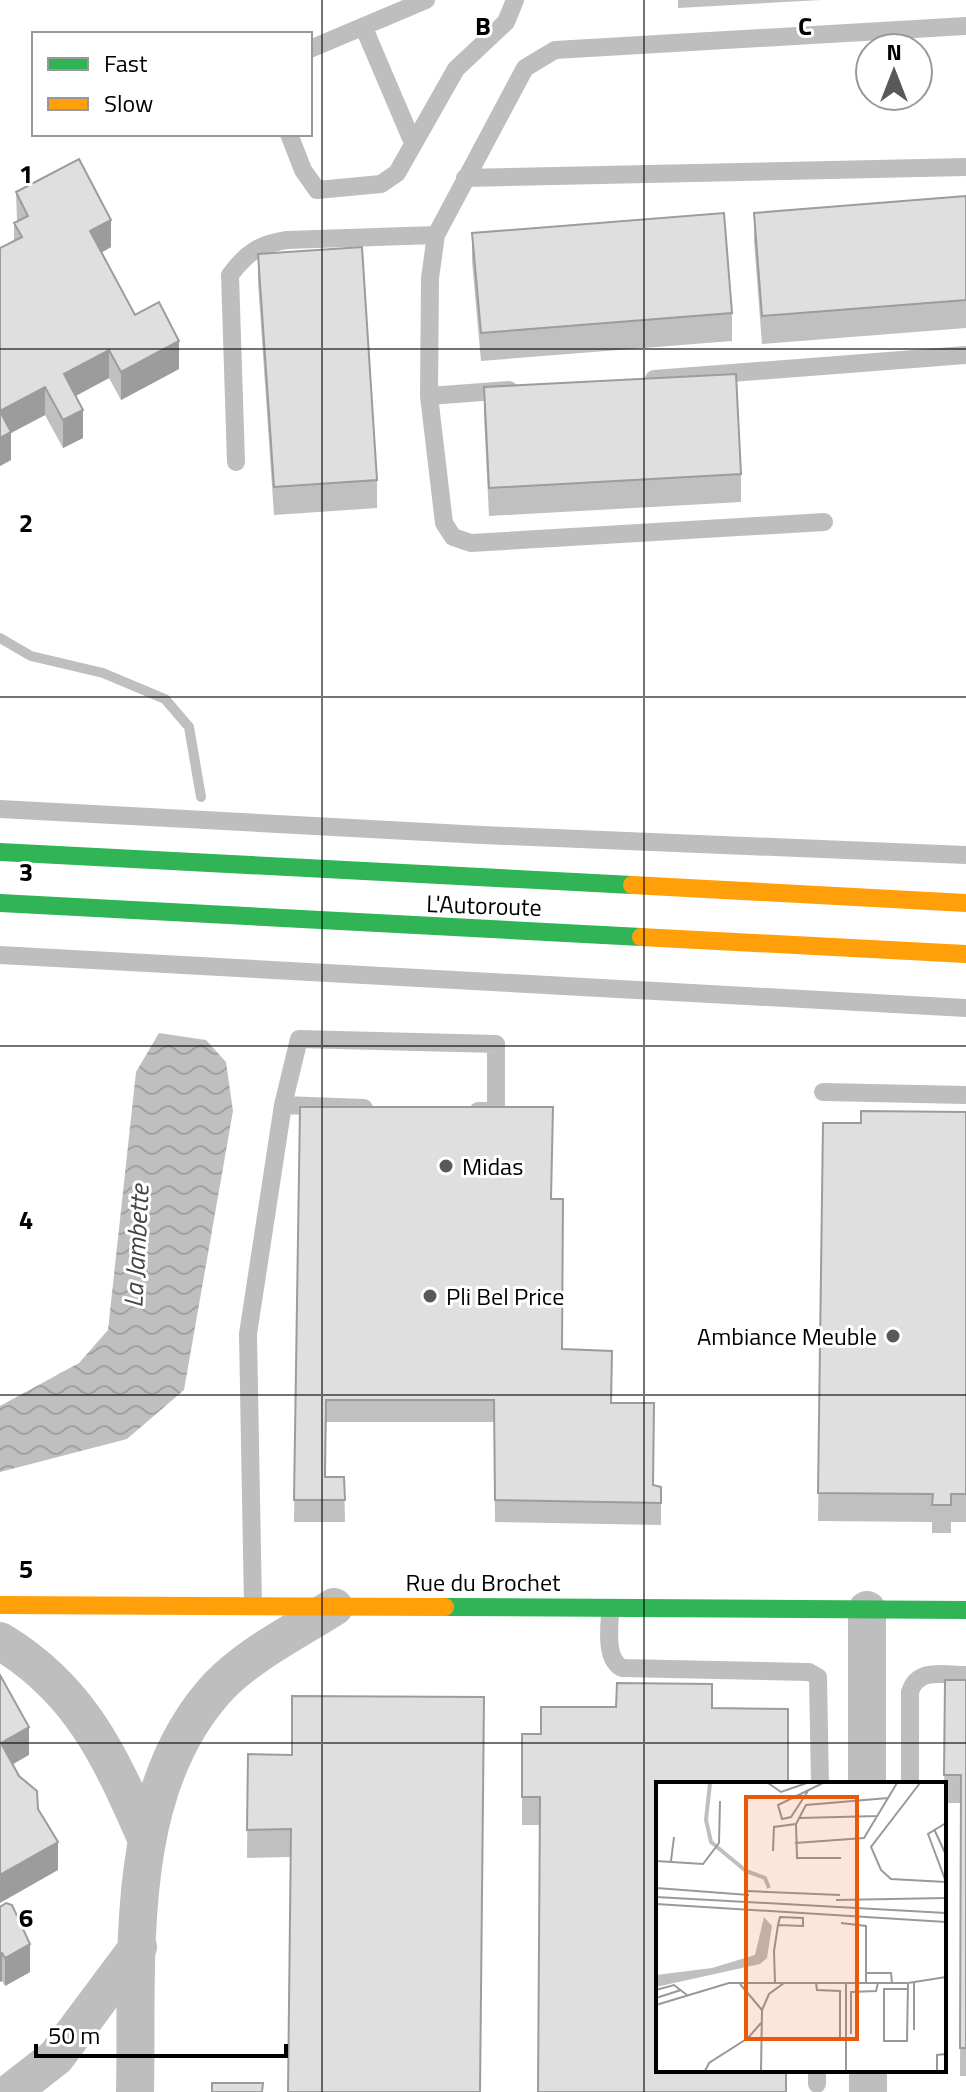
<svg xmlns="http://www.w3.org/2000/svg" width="966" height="2092" font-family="'Titillium Web',sans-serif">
<defs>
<pattern id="water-waves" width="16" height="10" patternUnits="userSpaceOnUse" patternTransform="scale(2)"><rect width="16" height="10" fill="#bfbfbf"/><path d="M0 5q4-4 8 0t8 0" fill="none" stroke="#a2a2a2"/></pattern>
</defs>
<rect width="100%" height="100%" fill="#fff"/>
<path fill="url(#water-waves)" d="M159,1033L206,1040L226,1062L233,1111L184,1390L127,1439L0,1472V1406L79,1363L108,1330L136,1072Z"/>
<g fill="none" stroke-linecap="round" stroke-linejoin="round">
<path stroke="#bfbfbf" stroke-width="10" d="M0,638L31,656L103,673L165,699L189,727L201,797"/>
<path stroke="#bebebe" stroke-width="18" d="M364,28L413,143
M310,49L426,0
M289,134L303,170L317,190L381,184L397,173L456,69L506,22L515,0
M465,178L966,167
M654,379L966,355
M429,396L509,390
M236,462L230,275C247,252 260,244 287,240L436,235
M824,522L471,543L453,537L444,523L429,396L430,278L436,235L525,68L555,50L966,26
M0,809L482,835L966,855
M0,955L966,1008
M823,1092L966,1095
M283,1105L364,1108
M253,1606L248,1334L283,1105L299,1039L496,1044V1111H478
M610,1609C610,1627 604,1658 622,1668L809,1672L818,1677L820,1784
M910,1784V1692C918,1667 944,1675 966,1675
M817,2070V2084"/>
<path stroke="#bebebe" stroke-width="38" d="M867,1610V1784
M0,1641C80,1689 110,1756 146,1838
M868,2070V2092
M11,2092L56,2057L138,1947
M135,2092C138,1959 121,1791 219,1686C250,1654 296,1631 334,1607"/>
<path stroke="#30b455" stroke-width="18" d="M0,852L632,885
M0,903L641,937
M445,1607L966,1610"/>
<path stroke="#ff9f0a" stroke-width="18" d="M632,885L966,903
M641,937L966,954
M0,1605L445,1607"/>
</g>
<path fill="#c0c0c0" d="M678,0H821L678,8Z
M16,192L111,247L101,253L135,315L179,369L121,400L109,378L76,396L83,438L63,448L45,415L11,433V460L0,466V248L14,241V223L17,221Z
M966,196V328L762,344L754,241V213Z
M472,233L732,313V341L481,361L472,261Z
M258,254L377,480V508L274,515L258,282Z
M484,387L741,474V502L489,516L484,415Z
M300,1107L552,1199L562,1349L611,1403L653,1485L661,1487V1525L495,1522L494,1422H326L325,1477H344L345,1522H294Z
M966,1112V1522H951V1533H932V1522L818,1521L823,1123H861Z
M945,1680H966V2076H960L961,1803H944Z
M712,1684L540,1825H522V1734H541L616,1707Z
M248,1754L292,1755L291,1857L247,1858Z
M0,1907L30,1972L5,1986L2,1981L0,1982Z"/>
<path fill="#9c9c9c" d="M111,220V247L90,259V231Z
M179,341V369L121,400V372Z
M109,350V378L64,402V374Z
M45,387V415L11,433V460L0,466V411Z
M83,410V438L63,448V420Z
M29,1727V1755L1,1771V1743Z
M58,1842V1870L0,1903V1875Z
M30,1944V1972L5,1986V1958Z
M2,1953V1981L0,1982V1954Z"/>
<path fill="#dfdfdf" stroke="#9c9c9c" stroke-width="2" d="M79,159L111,220L90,231L135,315L159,302L179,341L121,372L109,350L64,374L83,410L63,420L45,387L0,411L11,432L0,438V248L22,237L14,223L28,216L16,192Z
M966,196V300L762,316L754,213Z
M724,213L732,313L481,333L472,233Z
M362,247L377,480L274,487L258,254Z
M736,374L741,474L489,488L484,387Z
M300,1107H553L551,1199H563L562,1349L612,1351L611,1403H654L653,1485L661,1487V1503L495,1500L494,1400H326L325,1477H344L345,1500H294Z
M861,1111L966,1112V1494H951V1505H932L933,1494L818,1493L823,1123H861Z
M0,1675L29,1727L1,1743L19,1776L37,1791L38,1809L58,1842L0,1875Z
M945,1680H966V2048H960L961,1775H944Z
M617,1683L712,1684V1708L788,1709V1784H658V2070H786V2092H538L540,1797H522V1734H541V1707H616Z
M292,1696L484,1697L480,2092H288L291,1829L247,1830L248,1754L292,1755Z
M6,1903L12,1905L30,1944L5,1958L2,1953L0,1954V1907Z
M212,2083H263L262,2092H212Z"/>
<path fill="none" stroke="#000" stroke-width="2" stroke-opacity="0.55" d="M322,0V2092M644,0V2092M0,349H966M0,697H966M0,1046H966M0,1395H966M0,1743H966"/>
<g fill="#595959" stroke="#fff" stroke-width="3">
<circle cx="446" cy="1166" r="8"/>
<circle cx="430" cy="1296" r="8"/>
<circle cx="893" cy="1336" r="8"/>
</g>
<g text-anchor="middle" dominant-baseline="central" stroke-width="6" stroke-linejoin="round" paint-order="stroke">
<g font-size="24" fill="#000" stroke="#fff">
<text transform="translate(484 905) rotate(2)">L'Autoroute</text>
<text x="483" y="1582">Rue du Brochet</text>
</g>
<g font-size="24" fill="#000" stroke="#fff" text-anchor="start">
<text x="462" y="1166">Midas</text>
<text x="446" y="1296">Pli Bel Price</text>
<text x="877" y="1336" text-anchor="end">Ambiance Meuble</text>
</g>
<g font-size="26" font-style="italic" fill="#444" stroke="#fff">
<text transform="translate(136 1246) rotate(-87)">La Jambette</text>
</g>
</g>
<g transform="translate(656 1782)">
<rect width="290" height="290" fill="#fff"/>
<path d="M108,135L116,144L111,176L104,182L0,205V193L56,186L99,173Z" fill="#bfbfbf"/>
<path fill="none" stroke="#bfbfbf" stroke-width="4" d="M54,1L50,38L55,60L90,89L109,96L113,106"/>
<path fill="none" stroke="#999" stroke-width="2" d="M112,1L125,10L151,1M264,1L215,65L225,88L235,97L290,100M152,9L135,35L126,37L122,23L167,1M143,36L222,34M278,47L290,73M139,61L208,56L241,1M117,69L118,45L140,42M185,76H141L140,42L150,23L232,16M0,79L47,82L63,61L64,19M15,79L18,55M290,100L272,52L290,41M0,106L93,113M91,109L184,113M0,115L290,131M180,118L290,116M0,122L290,140M185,141L210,144V201M210,191H235L236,201M119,201L118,169L122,143L124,135L147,136V144L122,143M160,201L161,208L184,209V256M190,201V289M84,202L106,228M252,207H228V259H251L252,201M0,208L18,203L31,213M0,216L25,208M0,223L73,201H252L290,195M258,248V200M195,252V210L220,209L222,201M49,289L53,281L92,256L105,241M105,289L106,228L113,212L128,201M281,289V273L290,272"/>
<path fill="#e8590c" fill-opacity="0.15" stroke="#e8590c" stroke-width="4" d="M90,15H201V257H90Z"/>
<rect width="290" height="290" fill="none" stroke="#000" stroke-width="4"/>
</g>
<g font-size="26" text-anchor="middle" font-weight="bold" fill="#000" stroke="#fff" stroke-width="6" stroke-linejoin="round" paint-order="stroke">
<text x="483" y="35">B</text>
<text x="805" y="35">C</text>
<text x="26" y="183">1</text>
<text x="26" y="532">2</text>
<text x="26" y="881">3</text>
<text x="26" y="1229">4</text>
<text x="26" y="1578">5</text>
<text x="26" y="1927">6</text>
</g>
<rect x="32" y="32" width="280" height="104" fill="#ffffff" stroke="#999999" stroke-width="2"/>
<rect x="48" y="58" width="40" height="12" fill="#30b455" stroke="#999999" stroke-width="2"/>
<text x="104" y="72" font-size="24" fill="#000000">Fast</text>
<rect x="48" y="98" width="40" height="12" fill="#ff9f0a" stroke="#999999" stroke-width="2"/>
<text x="104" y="112" font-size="24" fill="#000000">Slow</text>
<g transform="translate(894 72)"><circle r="38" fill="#ffffff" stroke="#999999" stroke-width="2"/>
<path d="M0-6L14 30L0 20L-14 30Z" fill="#595959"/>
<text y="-12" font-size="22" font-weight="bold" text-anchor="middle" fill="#000000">N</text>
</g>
<path d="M36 2044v12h250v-12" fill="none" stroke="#000000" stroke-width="4"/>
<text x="48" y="2044" font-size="24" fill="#000000" stroke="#ffffff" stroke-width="6" paint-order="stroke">50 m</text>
</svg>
